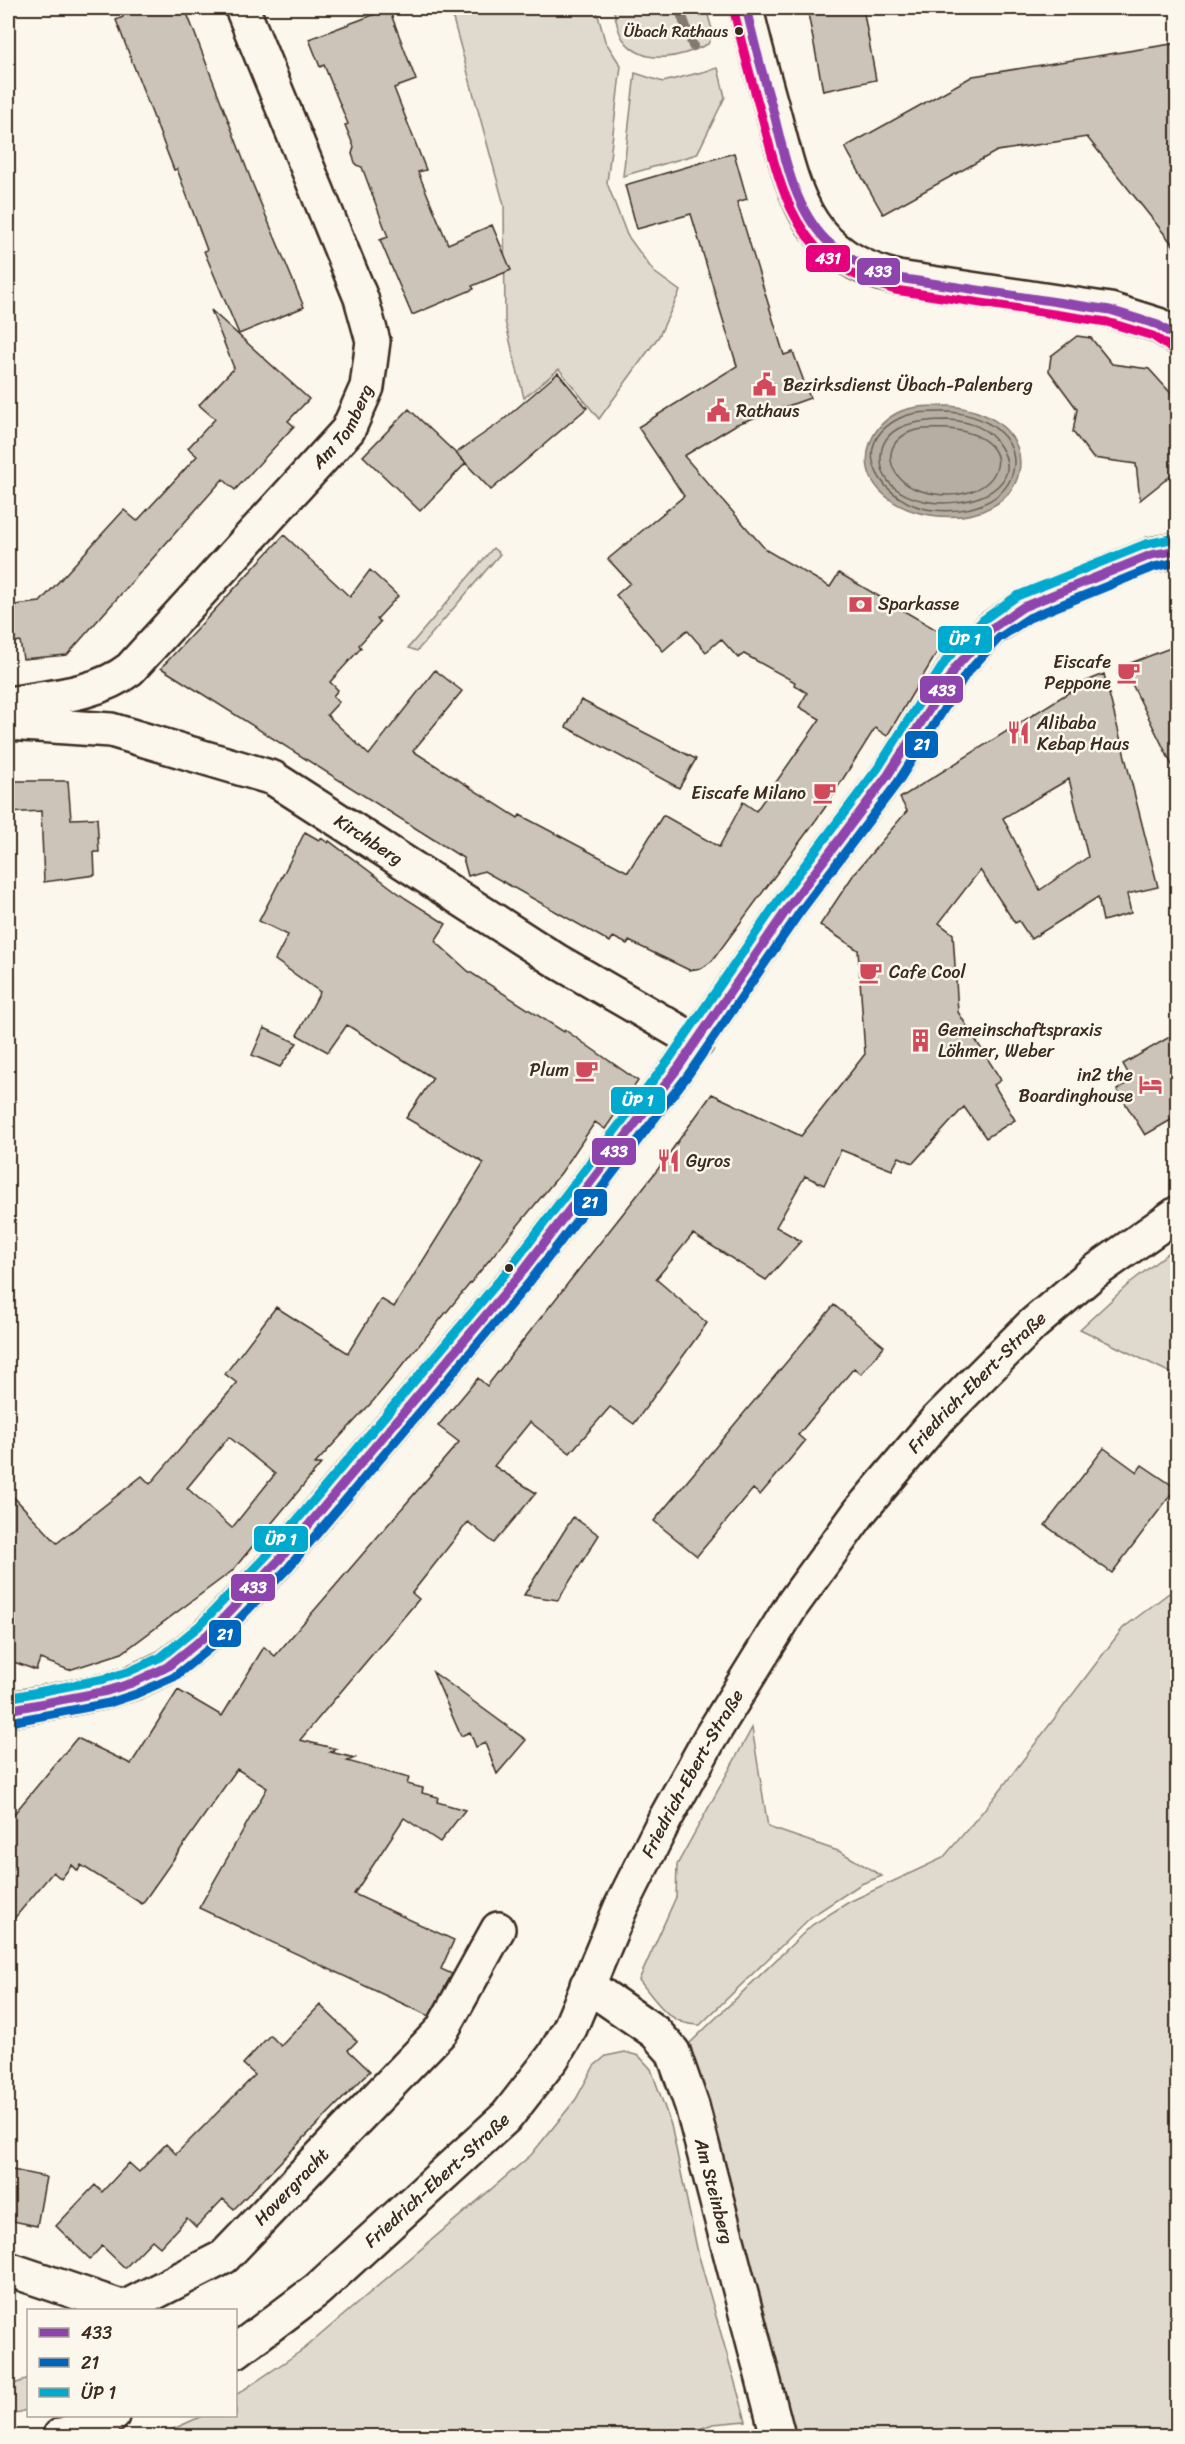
<svg xmlns="http://www.w3.org/2000/svg" width="1185" height="2444" font-family="Sriracha,sans-serif">
<rect width="100%" height="100%" fill="#fbf7ec"/>
<filter id="ink" filterUnits="userSpaceOnUse"><feTurbulence type="fractalNoise" baseFrequency=".0167" numOctaves="2"/><feDisplacementMap in="SourceGraphic" scale="12" xChannelSelector="R" yChannelSelector="G"/><feConvolveMatrix kernelMatrix="1 2 1 2 8 2 1 2 1" color-interpolation-filters="sRGB"/></filter>
<g filter="url(#ink)">
<path fill="#dfd9ce" stroke="#8d8276" stroke-width="1.5" d="M450,8H596L605,41L621,66L607,183L627,235L654,272L680,291L659,336L599,419L559,369L524,398L505,321L504,205Z
M613,8H706L713,33L708,44C682,57 644,68 623,39C617,31 616,17 613,8Z
M718,68L725,97L697,154L623,176L635,73L663,82Z
M493,548L500,554L417,651L408,648Z
M1177,1246V1376L1080,1329L1131,1282Z
M1177,1587V2436H795L783,2407L758,2292L690,2043L812,1925L849,1902L943,1858L994,1798L1123,1628Z
M752,1728L768,1827L841,1852L882,1876L861,1884L812,1916L700,2025C670,2026 656,2001 639,1980L676,1897L677,1865Z
M625,2052L639,2056L651,2069L671,2125L698,2253L746,2421L713,2424L680,2436H158L202,2416H236V2395L304,2349L531,2155L576,2099L594,2066L606,2056Z
M28,2379V2409L8,2417V2386Z"/>
<path fill="#b6aea2" stroke="#85796d" stroke-width="1.5" d="M950,406C1056,418 1035,531 930,515C896,510 859,486 869,447C873,432 882,421 897,413C913,405 932,406 950,406Z"/>
<g fill="none" stroke-linecap="round" stroke-linejoin="round">
<path stroke="#6c5f53" stroke-width="1.5" d="M950,412C1044,422 1031,520 933,510C884,505 843,446 900,418C916,411 933,412 950,412Z
M950,420C970,422 988,427 1000,446C1042,510 883,527 881,460C879,422 923,420 950,420Z
M949,429C1033,438 998,515 918,490C891,481 878,447 908,433C920,427 936,429 949,429Z"/>
<path stroke="#85796d" stroke-width="10" d="M679,8L693,46"/>
</g>
<path fill="#ccc4b9" stroke="#3b2a1e" stroke-width="1.5" fill-rule="evenodd" d="M120,8H185L253,185L304,307L239,334L204,251L207,250L177,169L174,170L116,20L123,17Z
M807,8H863L876,80L823,91Z
M389,9L416,80L394,88L426,170L418,172L448,244L492,225L511,270L472,286L474,289L412,315L380,240L388,237L362,167L356,165L352,154L354,147L345,125L348,124L324,65L320,67L309,39Z
M1178,43V251L1087,137L997,151L883,214L845,147L973,76Z
M734,153L747,199L737,202L784,355L793,352L810,398L737,424L684,456L766,550L830,587L839,573L947,636L887,736L875,728L824,809L712,961L702,968L689,970L629,941L627,944L613,937L610,942L484,871L468,876L463,858L161,668L284,535L350,597L370,570L398,596L377,619L380,622L359,645L361,648L330,682L338,690L333,696L339,702L327,715L369,755L435,670L462,691L413,751L518,818L520,815L628,872L663,815L719,847L743,802L756,811L820,719L799,707L807,693L794,685L795,682L744,654L738,658L721,639L706,652L687,630L663,651L616,595L630,583L608,559L684,496L638,427L737,366L691,214L637,229L625,185Z
M211,310L309,399L288,421L294,426L235,490L223,479L67,655L23,659L20,641L8,643V610L16,609L15,605L40,602L124,510L137,521L197,456L188,448L215,419L199,405L234,368Z
M1077,336L1091,338L1112,364L1149,369L1178,401V470L1140,500L1136,464L1093,458L1073,432L1077,409L1049,371L1051,356Z
M558,373L587,408L491,490L456,453L502,421Z
M409,409L466,463L420,511L363,456Z
M1178,645V777L1123,666Z
M1104,674L1158,887L1127,894L1131,913L1103,921L1098,897L1031,939L1019,921L1015,923L980,870L939,923L953,934L958,1012L1001,1080L994,1085L1015,1120L986,1138L964,1107L913,1163L899,1157L892,1170L841,1150L824,1185L805,1176L776,1227L801,1241L766,1280L693,1234L656,1279L707,1323L634,1424L610,1407L570,1453L530,1422L494,1466L536,1493L494,1543L468,1522L412,1593L419,1599L300,1740L337,1749L330,1752L355,1758L347,1761L409,1778L407,1784L423,1788L422,1793L438,1797L437,1802L465,1810L440,1842L404,1818L354,1894L454,1940L441,1969L452,1974L429,2016L199,1908L267,1788L237,1769L142,1904L81,1865L78,1871L72,1865L61,1879L53,1872L8,1926V1821L77,1738L131,1764L178,1690L222,1716L264,1647L275,1656L459,1442L438,1426L478,1378L487,1386L658,1169L712,1094L801,1136L865,1054L858,950L820,925L854,874L907,811L900,798L1087,681ZM1069,779L1088,857L1040,890L1003,818Z
M581,700L696,759L679,788L566,727Z
M8,781H68L71,819L97,818L99,852H94L95,875L44,882L41,811L8,813Z
M305,832L319,840L321,838L328,843L329,841L405,898L446,924L435,941L468,971L564,1032L565,1030L638,1081L605,1129L595,1122L561,1173L374,1400L315,1464H321L232,1571L122,1653L69,1670L40,1659L36,1670L8,1660V1491L57,1543L142,1476L150,1484L237,1383L225,1374L276,1307L348,1353L381,1299L394,1307L484,1163L406,1118L433,1078L347,1025L328,1052L297,1035L320,992L275,960L288,935L259,921ZM229,1437L275,1474L232,1528L187,1488Z
M264,1028L297,1043L280,1067L252,1055Z
M1178,1032V1116L1145,1135L1117,1090L1132,1080L1123,1064Z
M834,1305L884,1346L861,1374L854,1368L798,1435L805,1441L782,1469L760,1495L753,1489L697,1556L654,1521Z
M1104,1448L1137,1472L1142,1465L1176,1488L1112,1573L1045,1525Z
M573,1517L599,1535L558,1600L524,1595Z
M433,1672L526,1740L497,1774L485,1743L476,1747L470,1732L461,1736Z
M320,2005L357,2041L348,2050L370,2071L234,2209L223,2199L196,2227L187,2218L160,2247L152,2240L125,2268L102,2246L90,2259L56,2226L95,2185L102,2192L129,2163L139,2172L166,2144L176,2154L255,2075L243,2064L270,2035L281,2046Z
M8,2169L46,2177L37,2226L8,2220Z"/>
<g fill="none" stroke-linecap="round" stroke-linejoin="round">
<defs>
<g id="minor">
<path d="M746,8C754,45 765,82 775,119C796,199 808,256 898,278L1110,310L1158,325L1178,338"/>
<path id="s1" d="M8,704C48,697 97,695 130,669L348,430L367,387L373,341L361,298L242,8"/>
<path id="s2" d="M8,723L111,730L273,778L557,961L697,1042"/>
<path d="M8,1710L107,1691L132,1683L167,1667L207,1635L279,1560L518,1277L678,1068L790,905L888,775L956,667L991,629L1023,607L1151,555L1178,550"/>
<path id="s3" d="M587,1985L655,2032L673,2052L692,2106L778,2436"/>
<path id="s4" d="M8,2269L124,2308L224,2257L442,2030L498,1929"/>
</g>
<g id="major">
<path id="s5" d="M236,2351L317,2290L507,2116L553,2057L570,2028L621,1907L664,1821L710,1738L792,1605L861,1510L935,1422L1032,1325L1093,1273L1178,1213"/>
<path d="M60,2436L112,2416"/>
</g>
</defs>
<use href="#minor" stroke="#3b2a1e" stroke-width="38"/>
<use href="#major" stroke="#3b2a1e" stroke-width="38"/>
<use href="#minor" stroke="#fbf7ec" stroke-width="33"/>
<use href="#major" stroke="#fbf7ec" stroke-width="33"/>
<defs>
<path id="bus-1" d="M746,8C754,42 763,76 773,110C784,153 793,207 826,240C846,260 871,269 898,278L1110,310L1158,325L1178,338
M8,1710L107,1691L132,1683L167,1667L207,1635L279,1560L518,1277L678,1068L790,905L888,775L956,667L991,629L1023,607L1151,555L1178,550"/>
<path id="bus-2" d="M10,1722L109,1703L136,1694L174,1677L216,1643L288,1568L528,1284L688,1075L800,912L898,782L966,674L999,638L1029,618L1154,567L1178,562"/>
<path id="bus-3" d="M8,1698L104,1679L128,1672L161,1657L199,1626L270,1552L509,1269L668,1061L780,898L878,768L947,659L983,620L1017,596L1146,544L1176,538"/>
<path id="bus-4" d="M734,11C742,46 752,82 762,117C774,162 784,211 816,247C837,270 866,280 895,290L1107,322L1153,336L1171,348"/>
</defs>
<use href="#bus-1" stroke="#fbf7ec" stroke-width="14"/>
<use href="#bus-2" stroke="#fbf7ec" stroke-width="14"/>
<use href="#bus-3" stroke="#fbf7ec" stroke-width="14"/>
<use href="#bus-4" stroke="#fbf7ec" stroke-width="14"/>
<use href="#bus-1" stroke="#8e44ad" stroke-width="9"/>
<use href="#bus-2" stroke="#0065bd" stroke-width="9"/>
<use href="#bus-3" stroke="#00a9ce" stroke-width="9"/>
<use href="#bus-4" stroke="#e5007d" stroke-width="9"/>
</g>
</g>
<defs>
<symbol id="civic-bare" viewBox="-9 -9 18 18"><path d="M-.6-6.5H3V-4.5H.6V-3L4-1V1h2V6H-6V1h2V-1L-.6-3ZM-1.2 2.5V6h2.4V2.5Z" fill="#d1495b" stroke="#fbf7ec" stroke-width="2.5" paint-order="stroke"/></symbol>
<symbol id="bank-bare" viewBox="-9 -9 18 18"><path d="M-6-4H6V4H-6ZM0-2.3a2.3 2.3 0 1 0 0 4.6a2.3 2.3 0 1 0 0-4.6Z" fill="#d1495b" stroke="#fbf7ec" stroke-width="2.5" paint-order="stroke"/></symbol>
<symbol id="cafe-bare" viewBox="-9 -9 18 18"><path d="M-5.5-4.5H6V0H3Q3 3.5 0 3.5H-2.5Q-5.5 3.5-5.5 0ZM3-3.2v2h1.7v-2ZM-6 4.5H4V6H-6Z" fill="#d1495b" stroke="#fbf7ec" stroke-width="2.5" paint-order="stroke"/></symbol>
<symbol id="restaurant-bare" viewBox="-9 -9 18 18"><path d="M-5-6h1v4h1v-4h1v4h1v-4h1v5L-1.5 .5V6h-2V.5L-5-1ZM5-6V6H3V1.5H1.5Q1.5-4 5-6Z" fill="#d1495b" stroke="#fbf7ec" stroke-width="2.5" paint-order="stroke"/></symbol>
<symbol id="building-bare" viewBox="-9 -9 18 18"><path d="M-4-6H4V6H1V3H-1V6H-4ZM-2.5-4.3h1.7v1.8h-1.7ZM.8-4.3h1.7v1.8H.8ZM-2.5-1h1.7V.8h-1.7ZM.8-1h1.7V.8H.8Z" fill="#d1495b" stroke="#fbf7ec" stroke-width="2.5" paint-order="stroke"/></symbol>
<symbol id="hotel-bare" viewBox="-9 -9 18 18"><path d="M-6-4.5h1.5V1H6V5H4.5V3h-9V5H-6ZM-4 0a1.8 1.8 0 1 1 3.6 0ZM.5 0V-2.5h3Q6-2.5 6 0Z" fill="#d1495b" stroke="#fbf7ec" stroke-width="2.5" paint-order="stroke"/></symbol>
</defs>
<g fill-rule="evenodd">
<use href="#civic-bare" x="748" y="368" width="33" height="33"/>
<use href="#civic-bare" x="702" y="394" width="33" height="33"/>
<use href="#bank-bare" x="844" y="588" width="33" height="33"/>
<use href="#cafe-bare" x="1112" y="656" width="33" height="33"/>
<use href="#restaurant-bare" x="1002" y="716" width="33" height="33"/>
<use href="#cafe-bare" x="808" y="776" width="33" height="33"/>
<use href="#cafe-bare" x="854" y="956" width="33" height="33"/>
<use href="#building-bare" x="904" y="1024" width="33" height="33"/>
<use href="#cafe-bare" x="570" y="1054" width="33" height="33"/>
<use href="#hotel-bare" x="1134" y="1068" width="33" height="33"/>
<use href="#restaurant-bare" x="652" y="1144" width="33" height="33"/>
</g>
<g fill="#3b2a1e" stroke="#fbf7ec" stroke-width="2">
<circle cx="739" cy="31" r="5"/>
<circle cx="509" cy="1268" r="5"/>
</g>
<g text-anchor="middle" dominant-baseline="central" stroke-width="5" stroke-linejoin="round" paint-order="stroke">
<g font-size="16" fill="#3b2a1e" stroke="#fbf7ec" text-anchor="end">
<text x="728" y="31">Übach Rathaus</text>
</g>
<g font-size="18" fill="#3b2a1e" stroke="#fbf7ec" text-anchor="start">
<text x="783" y="385">Bezirksdienst Übach-Palenberg</text>
<text x="736" y="411">Rathaus</text>
<text x="878" y="604">Sparkasse</text>
<text x="1111" y="662" text-anchor="end">Eiscafe<tspan x="1111" dy="21">Peppone</tspan></text>
<text x="1037" y="723">Alibaba<tspan x="1037" dy="21">Kebap Haus</tspan></text>
<text x="806" y="793" text-anchor="end">Eiscafe Milano</text>
<text x="889" y="972">Cafe Cool</text>
<text x="938" y="1030">Gemeinschaftspraxis<tspan x="938" dy="21">Löhmer, Weber</tspan></text>
<text x="569" y="1070" text-anchor="end">Plum</text>
<text x="1133" y="1075" text-anchor="end">in2 the<tspan x="1133" dy="21">Boardinghouse</tspan></text>
<text x="686" y="1161">Gyros</text>
</g>
<g font-size="18" fill="#3b2a1e" stroke="#fbf7ec">
<text stroke="none"><textPath href="#s1" startOffset="452">Am Tomberg</textPath></text>
<text stroke="none"><textPath href="#s2" startOffset="386">Kirchberg</textPath></text>
<text stroke="none"><textPath href="#s5" startOffset="1236">Friedrich-Ebert-Straße</textPath></text>
<text stroke="none"><textPath href="#s5" startOffset="750">Friedrich-Ebert-Straße</textPath></text>
<text stroke="none"><textPath href="#s5" startOffset="264">Friedrich-Ebert-Straße</textPath></text>
<text stroke="none"><textPath href="#s4" startOffset="332">Hovergracht</textPath></text>
<text stroke="none"><textPath href="#s3" startOffset="255">Am Steinberg</textPath></text>
</g>
</g>
<g stroke="#fbf7ec" stroke-width="2">
<rect x="805" y="244" width="46" height="29" rx="6" fill="#e5007d"/>
<rect x="856" y="257" width="45" height="29" rx="6" fill="#8e44ad"/>
<rect x="937" y="625" width="56" height="29" rx="6" fill="#00a9ce"/>
<rect x="919" y="675" width="45" height="29" rx="6" fill="#8e44ad"/>
<rect x="904" y="730" width="35" height="29" rx="6" fill="#0065bd"/>
<rect x="610" y="1086" width="56" height="29" rx="6" fill="#00a9ce"/>
<rect x="591" y="1137" width="46" height="29" rx="6" fill="#8e44ad"/>
<rect x="573" y="1188" width="35" height="29" rx="6" fill="#0065bd"/>
<rect x="253" y="1525" width="56" height="28" rx="6" fill="#00a9ce"/>
<rect x="230" y="1573" width="46" height="29" rx="6" fill="#8e44ad"/>
<rect x="208" y="1619" width="34" height="29" rx="6" fill="#0065bd"/>
</g>
<g font-size="16" text-anchor="middle" font-weight="bold" fill="#fff">
<text x="828" y="264">431</text>
<text x="878" y="277">433</text>
<text x="965" y="645">ÜP 1</text>
<text x="942" y="696">433</text>
<text x="922" y="750">21</text>
<text x="638" y="1106">ÜP 1</text>
<text x="614" y="1157">433</text>
<text x="590" y="1208">21</text>
<text x="281" y="1545">ÜP 1</text>
<text x="253" y="1593">433</text>
<text x="225" y="1640">21</text>
</g>
<rect width="1185" height="2444" fill="none" stroke="#fbf7ec" stroke-width="30"/>
<rect x="15" y="15" width="1155" height="2414" fill="none" stroke="#3b2a1e" stroke-width="2" filter="url(#ink)"/>
<rect x="27" y="2309" width="210" height="108" fill="#fbf7ec" stroke="#aea59a" stroke-width="1.5"/>
<rect x="39" y="2328" width="30" height="9" fill="#8e44ad" stroke="#aea59a" stroke-width="1.5"/>
<text x="81" y="2339" font-size="18" fill="#3b2a1e">433</text>
<rect x="39" y="2358" width="30" height="9" fill="#0065bd" stroke="#aea59a" stroke-width="1.5"/>
<text x="81" y="2369" font-size="18" fill="#3b2a1e">21</text>
<rect x="39" y="2388" width="30" height="9" fill="#00a9ce" stroke="#aea59a" stroke-width="1.5"/>
<text x="81" y="2399" font-size="18" fill="#3b2a1e">ÜP 1</text>
</svg>
